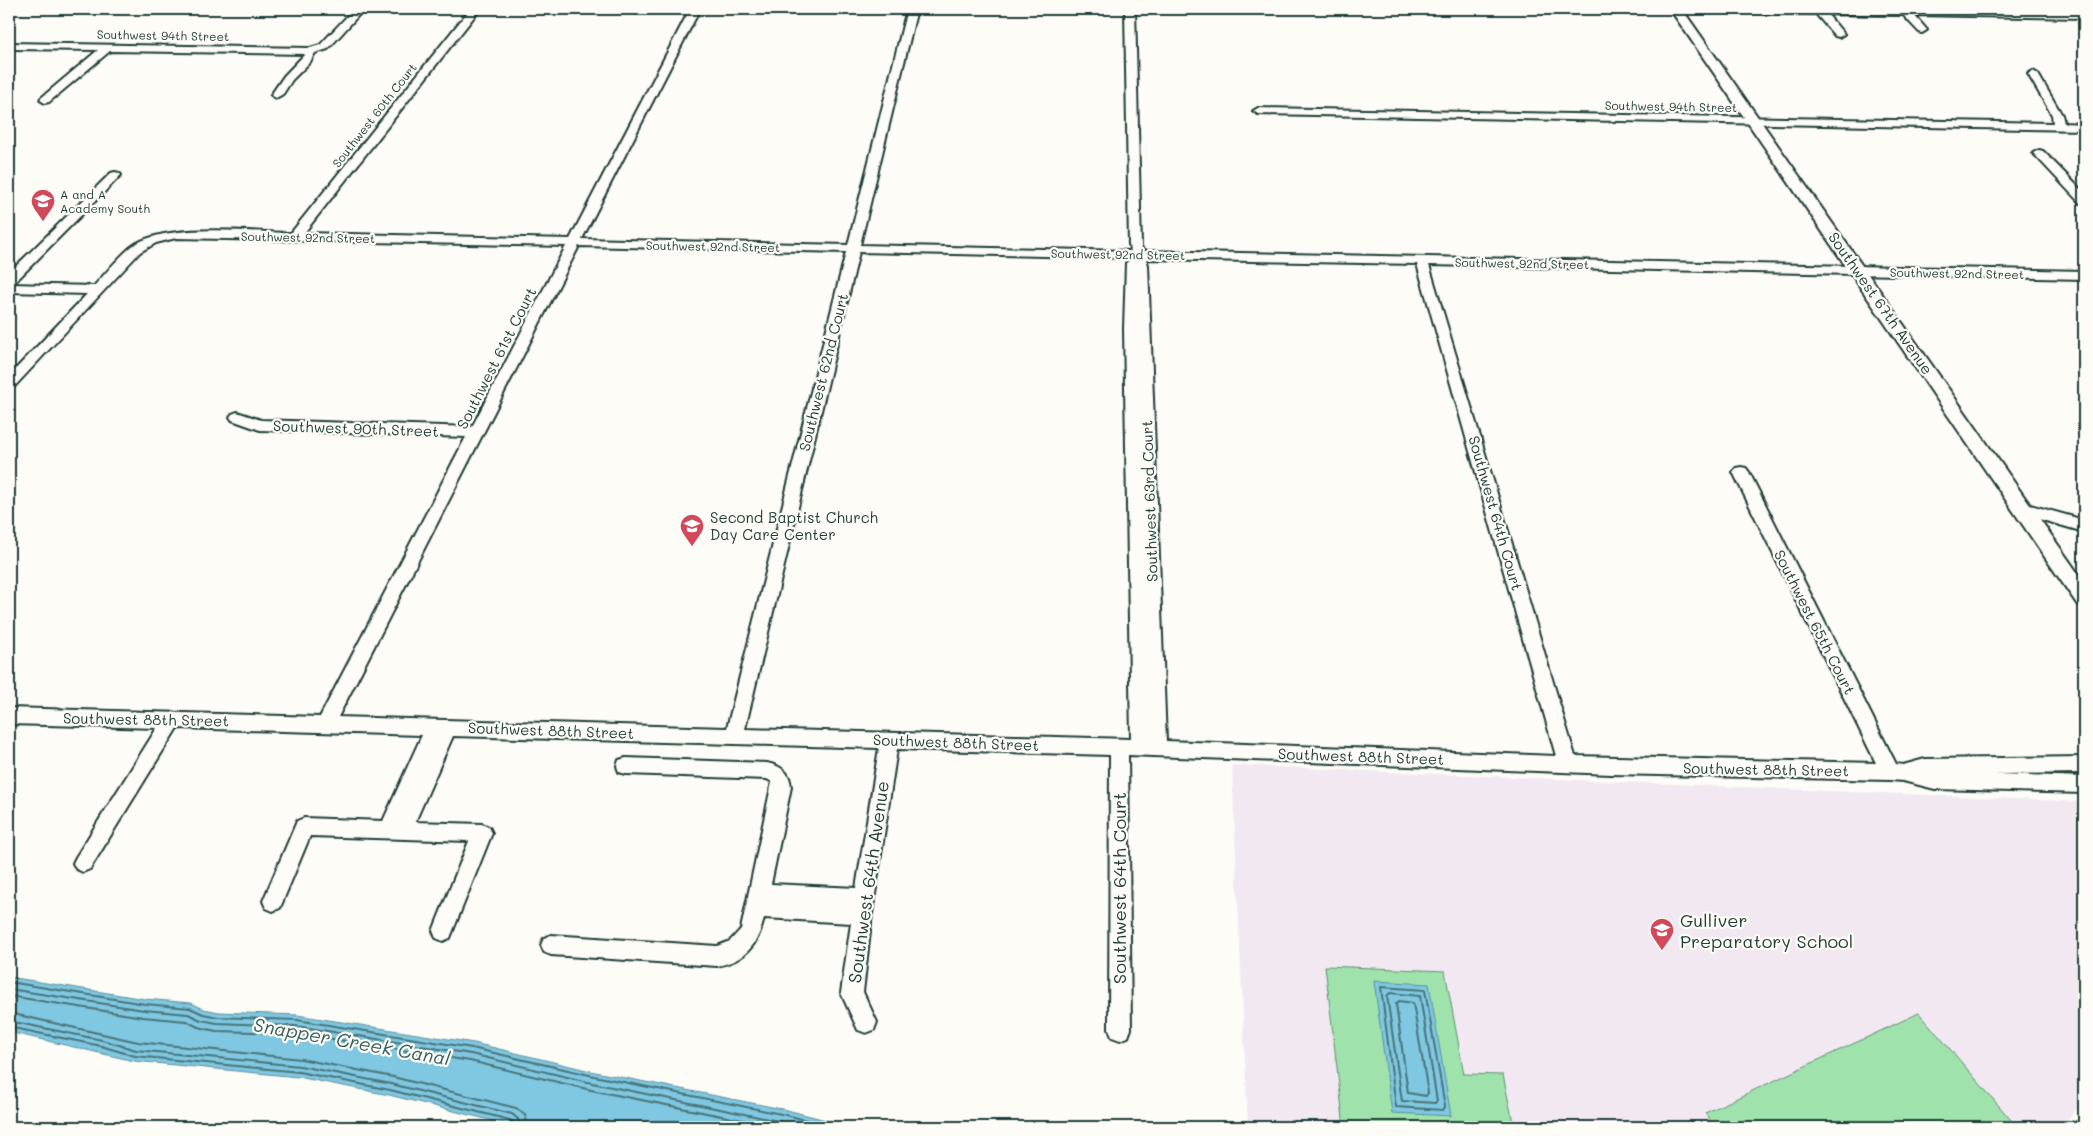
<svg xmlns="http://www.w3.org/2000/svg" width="2093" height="1136" font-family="Mali,sans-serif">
<rect width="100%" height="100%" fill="#fdfcf7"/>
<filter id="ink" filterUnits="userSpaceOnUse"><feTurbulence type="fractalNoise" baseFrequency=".02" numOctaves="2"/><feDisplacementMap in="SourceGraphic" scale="10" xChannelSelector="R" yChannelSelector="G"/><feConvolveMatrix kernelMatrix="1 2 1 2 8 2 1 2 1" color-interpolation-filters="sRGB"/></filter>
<g filter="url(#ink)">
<path fill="#f1e8f2" d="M1232,765L2084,802V1100L2061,1127H1248Z"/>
<path fill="#9fe2ac" stroke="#5f9070" d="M1325,966L1445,971L1464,1074L1503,1075L1514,1127H1344Z
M1919,1013L2017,1127H1715L1705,1113Z"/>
<path fill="#80c7e1" stroke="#59909c" d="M9,977L145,999L191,1003L204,1009L219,1012L297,1015L474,1043L595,1072L787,1110L853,1127H518L389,1095L298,1077L134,1061L9,1032Z
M1374,981L1429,984L1451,1116L1392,1113Z"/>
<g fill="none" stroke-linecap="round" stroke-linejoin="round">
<path stroke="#467479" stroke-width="2" d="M9,982L145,1004L190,1008L203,1014L218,1017L297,1020L472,1048L594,1076L786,1115L833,1127
M1381,987L1425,990L1445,1107L1443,1110L1396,1107Z
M9,989L144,1010L188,1014L201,1020L217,1023L296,1026L471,1054L592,1083L808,1127
M1390,993L1420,996L1437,1101L1435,1103L1402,1101L1387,996Z
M9,996L143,1017L186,1021L198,1027L216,1031L295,1033L470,1061L591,1090L777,1127
M1399,1001L1413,1003L1428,1093L1426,1096L1408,1093L1396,1004Z
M9,1013L138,1042L301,1059L393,1077L516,1108L525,1115L528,1127
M9,1021L102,1040L136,1050L300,1066L391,1084L512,1114L518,1119L520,1127
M9,1027L101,1046L135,1056L299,1072L390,1090L510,1120L514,1123V1127"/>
<defs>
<path id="minor" d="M354,9H364L328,49L315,53L310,62L292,80L283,94L276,98L271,95L284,76L305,54L110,51L49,102L45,103L40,100L41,98L98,50L9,49V43L310,48L320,45Z
M470,9H480L304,233L570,239L690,9H700L582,239L848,245L907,9H917L860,245L1131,251L1129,246L1125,9H1135L1141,246L1143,251L2084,271V279L1429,265L1575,756L1876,763L1733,472L1736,468L1741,467L1746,468L1749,472L1896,764L1903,765L1925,759L2084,757V773L1995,774L2084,777V793L1935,789L1903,781L1890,780L1611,774L1128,755L1131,1029L1128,1037L1120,1040L1112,1037L1109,1029L1110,755L897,749L872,914L863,992L877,1022L874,1030L866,1033L858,1030L841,993L851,923L764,918C758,945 745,961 717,966L551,955L544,952L541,945L544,938L551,935L717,946L730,941L741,929L772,782L767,779L626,774L619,772L617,766L619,760L626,758L767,763C781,766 790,772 791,787L771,884L856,888L879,748L453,736L415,822L482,824L489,827L492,833L450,938L443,941L436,938L433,931L469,841L310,836L280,908L273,911L266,908L263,901L297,821L304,818L383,821L422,735L177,728L90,869L83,872L76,869L73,863L76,857L157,728L9,724V708L320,717L466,437L260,430L232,420L230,417L232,414L237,412L261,420L472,427L566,246L176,238L156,243L140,252L14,387L9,389V376L87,294L9,292V284L94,286C106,273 118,258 131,247C163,222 250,232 291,233ZM579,246L846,252L727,728L338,717ZM859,252L1133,258L1126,263L1124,329L1131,739L745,729ZM1146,259L1417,264L1556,756L1166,741L1148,265Z
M1708,9H1877L2084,12V18L1914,15L1927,30L1922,33L1919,32L1903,15L1827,14L1844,34L1839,37L1835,36L1816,14L1713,12Z
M2033,71L2038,74L2062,115L2064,123L2084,124V130L1258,114L1253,111L1258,108L2053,123L2052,115L2028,74Z
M2039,150L2043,151L2084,193V204L2080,203L2035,155L2033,153Z
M115,172L119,173L121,175L119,177L14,283L9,284V273L111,173Z
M2023,503L2084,520V532L2018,513L2015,509L2018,505Z"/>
<path id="major" d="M1670,9H1682L2084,582V606L2077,604Z"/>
</defs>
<use href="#minor" stroke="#1f3d34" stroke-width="4"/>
<use href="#major" stroke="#1f3d34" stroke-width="4"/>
<use href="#minor" fill="#fdfcf7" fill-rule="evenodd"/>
<use href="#major" fill="#fdfcf7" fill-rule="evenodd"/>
</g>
</g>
<defs>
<symbol id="school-pin" viewBox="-11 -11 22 30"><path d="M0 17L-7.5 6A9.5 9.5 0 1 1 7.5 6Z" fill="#d1495b" stroke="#fdfcf7"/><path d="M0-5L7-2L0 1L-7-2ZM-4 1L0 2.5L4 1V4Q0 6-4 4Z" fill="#fff"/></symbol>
</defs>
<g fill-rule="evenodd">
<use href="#school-pin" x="29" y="187" width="28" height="38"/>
<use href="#school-pin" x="678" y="512" width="28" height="38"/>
<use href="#school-pin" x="1648" y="916" width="28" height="38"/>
</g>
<g text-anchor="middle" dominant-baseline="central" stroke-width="4.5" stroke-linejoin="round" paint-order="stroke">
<g font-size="12" fill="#1f3d34" stroke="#fdfcf7">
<text transform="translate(163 35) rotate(1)">Southwest 94th Street</text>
<text transform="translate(1671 106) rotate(1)">Southwest 94th Street</text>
<text transform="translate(374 115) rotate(-52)">Southwest 60th Court</text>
<text transform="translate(308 237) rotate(1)">Southwest 92nd Street</text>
<text transform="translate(713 246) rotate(1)">Southwest 92nd Street</text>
<text transform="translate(1118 254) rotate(1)">Southwest 92nd Street</text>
<text transform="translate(1522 263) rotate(1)">Southwest 92nd Street</text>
<text transform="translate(1957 273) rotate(1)">Southwest 92nd Street</text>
</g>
<g font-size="12" fill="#1f3d34" stroke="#fdfcf7" text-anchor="start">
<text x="60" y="194">A and A<tspan x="60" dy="14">Academy South</tspan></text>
</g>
<g font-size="15" fill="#1f3d34" stroke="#fdfcf7">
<text transform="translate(1881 303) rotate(55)">Southwest 67th Avenue</text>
<text transform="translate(496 358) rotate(-63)">Southwest 61st Court</text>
<text transform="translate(823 372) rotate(-76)">Southwest 62nd Court</text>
<text transform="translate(356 428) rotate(2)">Southwest 90th Street</text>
<text transform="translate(1149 501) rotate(-92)">Southwest 63rd Court</text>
<text transform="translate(1496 513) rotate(74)">Southwest 64th Court</text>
<text transform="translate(1815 622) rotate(63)">Southwest 65th Court</text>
<text transform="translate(146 719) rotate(1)">Southwest 88th Street</text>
<text transform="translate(551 730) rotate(2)">Southwest 88th Street</text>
<text transform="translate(956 742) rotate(2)">Southwest 88th Street</text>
<text transform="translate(1361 756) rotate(2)">Southwest 88th Street</text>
<text transform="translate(1766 769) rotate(1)">Southwest 88th Street</text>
</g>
<g font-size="15" fill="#1f3d34" stroke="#fdfcf7" text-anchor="start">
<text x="710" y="517">Second Baptist Church<tspan x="710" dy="17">Day Care Center</tspan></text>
</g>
<g font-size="18" fill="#1f3d34" stroke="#fdfcf7">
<text transform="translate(868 882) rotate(-82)">Southwest 64th Avenue</text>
<text transform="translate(1119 888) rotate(-90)">Southwest 64th Court</text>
</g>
<g font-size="18" fill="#1f3d34" stroke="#fdfcf7" text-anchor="start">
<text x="1680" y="920">Gulliver<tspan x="1680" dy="21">Preparatory School</tspan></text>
</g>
<g font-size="19" font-style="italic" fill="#37605f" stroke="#fdfcf7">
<text transform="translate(352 1041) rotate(10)">Snapper Creek Canal</text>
</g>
</g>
<rect width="2093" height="1136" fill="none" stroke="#fdfcf7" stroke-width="30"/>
<rect x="15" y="15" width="2063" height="1106" fill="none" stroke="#1f3d34" stroke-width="2" filter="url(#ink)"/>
</svg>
